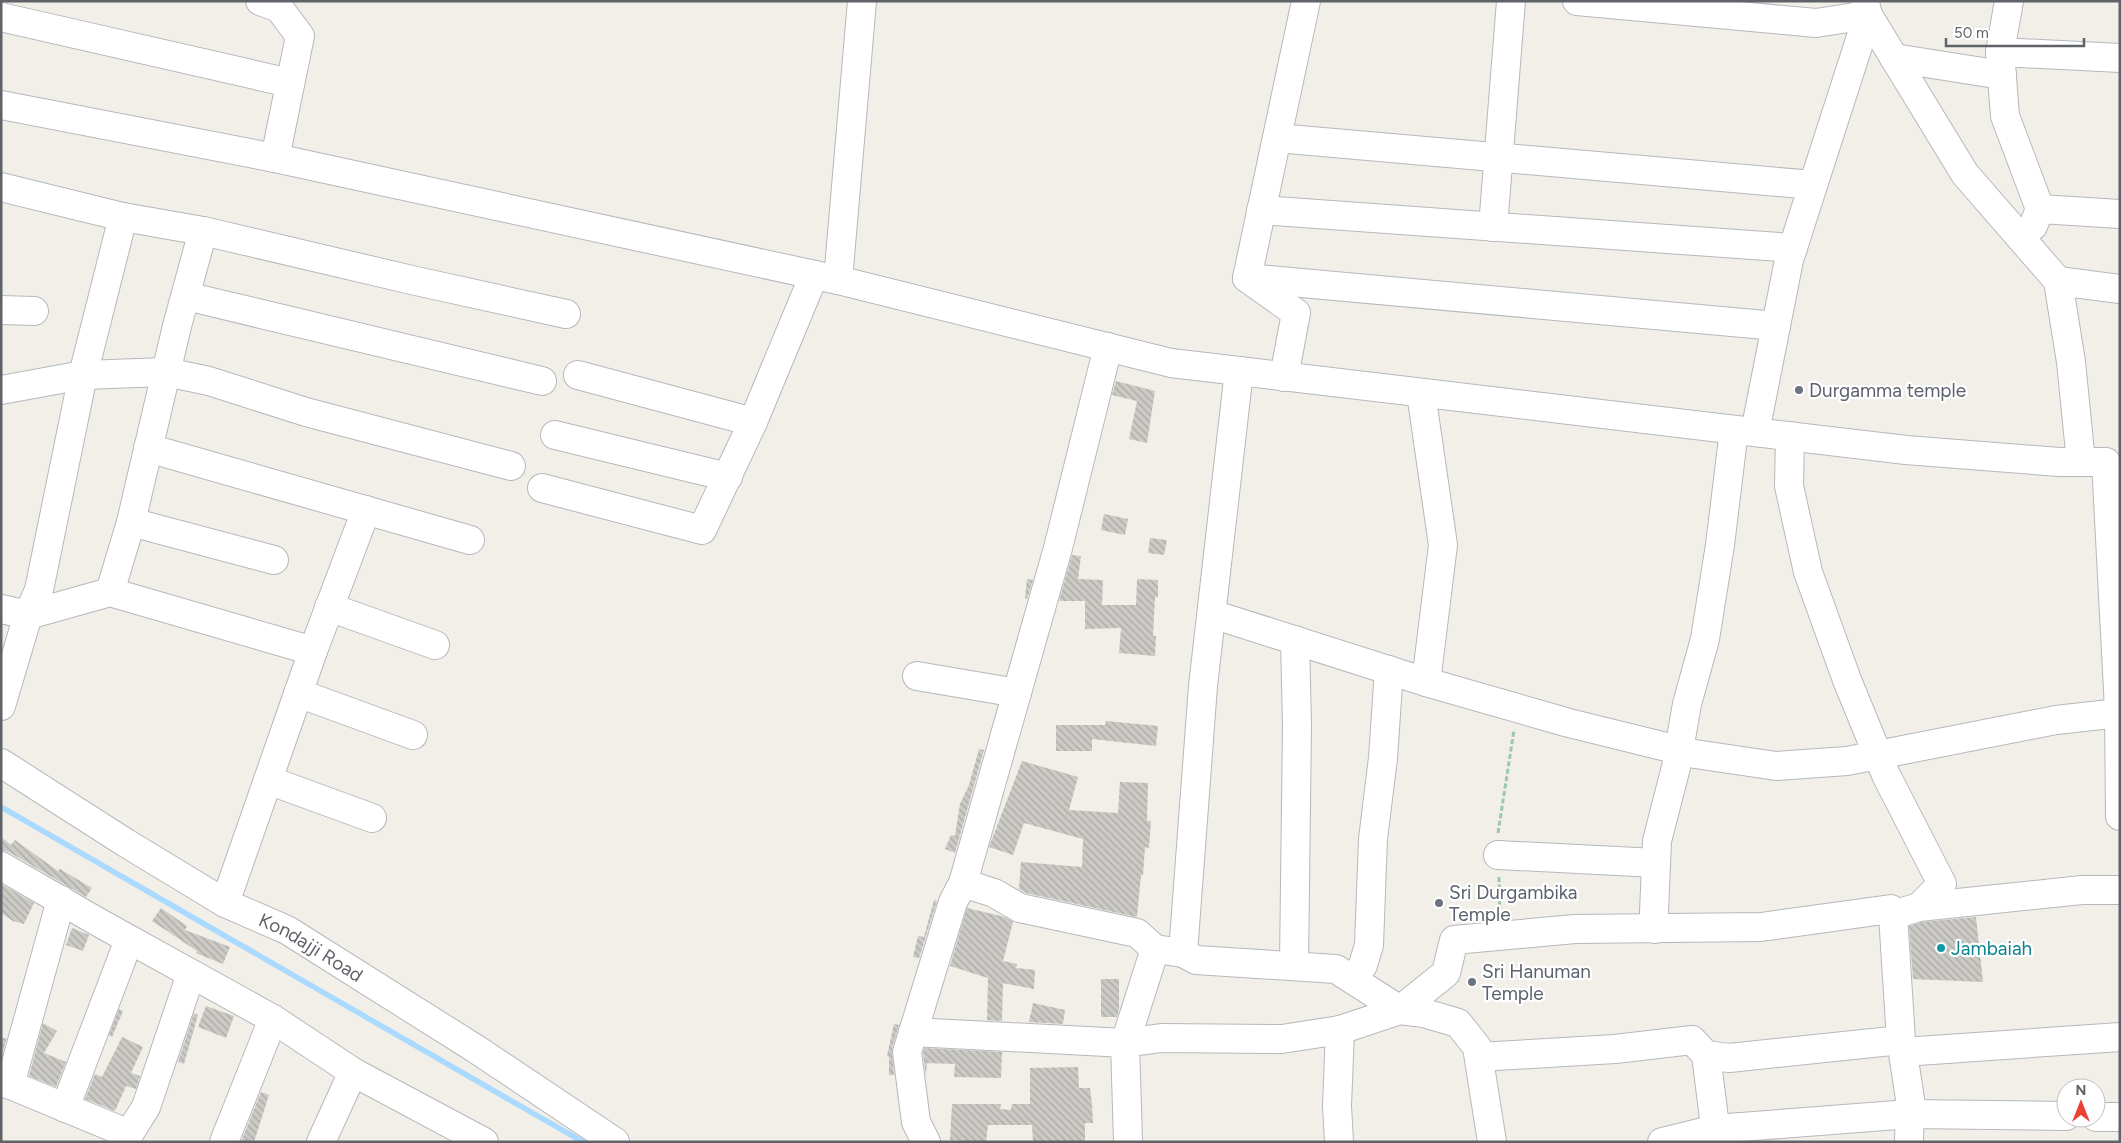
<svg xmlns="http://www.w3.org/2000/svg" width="2121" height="1143" font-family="Figtree,sans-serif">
<defs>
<pattern id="building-back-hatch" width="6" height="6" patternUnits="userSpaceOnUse" patternTransform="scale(1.25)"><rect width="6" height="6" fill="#cccac5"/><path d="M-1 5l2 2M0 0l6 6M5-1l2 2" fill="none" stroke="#a9a8a4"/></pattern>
</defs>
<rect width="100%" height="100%" fill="#f1efe8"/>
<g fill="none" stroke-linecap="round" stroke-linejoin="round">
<path stroke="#aadaff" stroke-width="5.5" d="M1,807L583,1142"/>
</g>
<path fill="url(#building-back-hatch)" d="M1116,381L1155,391L1147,443L1129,439L1137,401L1112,395Z
M1104,514L1128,519L1125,535L1101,530Z
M1150,538L1167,540L1164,555L1148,553Z
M1072,555L1081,556L1078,579L1103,580L1102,605H1136L1137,579L1158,580V597H1155L1153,636H1156L1155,656L1119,653L1121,628L1085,629V601H1059Z
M1027,579L1033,580L1027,599L1025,598Z
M1106,721L1158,726L1156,746L1092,739V751H1056V725H1105Z
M979,749L984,750L955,853L945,849L951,835L955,836L960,804L969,785Z
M1022,761L1078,777L1069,810L1118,813L1120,782L1148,783L1147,821H1151L1149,848L1145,847L1143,875H1141L1137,917L1026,893L1019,889L1021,862L1082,867L1083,839L1024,823L1013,855L989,847Z
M1,837L11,845L15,840L58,871L60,869L92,888L86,897L9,852L1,850Z
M1,884L34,903L24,924L13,921L1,913Z
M934,900L937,901L919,958L913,957L918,936L924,937Z
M161,908L187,926L185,930L230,947L223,964L196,953L197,951L152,921Z
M967,908L1005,917L1013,922L1003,961L1017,964L1016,968L1035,970L1034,989L1003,983L1002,1021L987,1020L988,978L950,966Z
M1976,917L1983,982L1913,979L1909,926L1922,922Z
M72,928L89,935L83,951L66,945Z
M1101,979H1119V1010L1117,1017H1101Z
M1033,1003L1065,1010L1063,1024L1029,1022Z
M206,1006L234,1016L226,1038L198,1027Z
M119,1009L123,1011L112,1037L109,1035Z
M194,1013L198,1015L184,1064L178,1062Z
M43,1023L57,1031L44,1053L66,1062L56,1087L29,1076Z
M894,1024L899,1025L892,1048L894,1075H889V1057L887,1056Z
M7,1036L2,1055L1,1037L6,1039Z
M122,1037L143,1047L131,1073L140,1076L136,1089L126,1086L115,1111L85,1099L95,1074L102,1077Z
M924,1048L1002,1052L1001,1078L954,1077L955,1064L927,1063L926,1076L923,1053Z
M1078,1067L1079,1088H1090L1092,1104L1093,1123H1085V1142H1033L1032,1125H988L986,1142L950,1140L952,1104H1001L1000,1109L1011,1110L1012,1104H1030V1068Z
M261,1092L269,1095L254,1142H241Z"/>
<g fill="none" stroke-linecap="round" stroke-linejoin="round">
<defs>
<g id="minor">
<path d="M260,1L279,8L300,36L275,158"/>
<path d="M862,1L838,280L1171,363L1239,371"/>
<path d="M1577,1L1816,23L1868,15L1789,260L1755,432"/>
<path d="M1865,3L1868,15L1965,174L2058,281L2071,362L2081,462"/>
<path d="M1,17L290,83"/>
<path d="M2000,52L2009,1"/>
<path d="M1894,58L2002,75"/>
<path d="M1,105L275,158L838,280"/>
<path d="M1277,138L1813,185"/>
<path d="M1,187L123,217L203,231"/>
<path d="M2040,209L2005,116L2000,52L2120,58"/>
<path d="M1261,210L1793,248"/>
<path d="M2033,226L2040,209L2120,214"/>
<path d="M1493,227L1511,1"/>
<path d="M1247,278L1776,326"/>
<path d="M2058,281L2120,289"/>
<path d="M186,296L542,381"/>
<path d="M1,310L34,311"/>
<path d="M578,375L753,422"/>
<path d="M1284,377L1296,313L1247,278L1306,1"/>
<path d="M1,390L83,375L166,372L209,381L306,412L511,466"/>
<path d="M1421,393L1443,545L1426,682"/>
<path d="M555,435L728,477"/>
<path d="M1790,436L1789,486L1808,572L1847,680L1886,775L1942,884L1919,907"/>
<path d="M148,448L470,540"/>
<path d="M542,488L702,530L753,422L814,275"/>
<path d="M131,522L274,560"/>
<path d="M110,592L131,522L177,326L203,231L416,281L566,314"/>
<path d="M329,607L435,645"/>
<path d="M1,609L28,615L110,592L313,651"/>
<path d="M1212,614L1426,682L1569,723L1695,754L1776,766L1847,761L2056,720L2119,713"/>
<path d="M917,676L1017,693"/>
<path d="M298,693L413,735"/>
<path d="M1,706L28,615L39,590L83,375L123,217"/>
<path id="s1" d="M1,763L126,843L225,903L287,930L476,1049L615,1142"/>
<path d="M268,780L372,818"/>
<path d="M1498,855L1656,863"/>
<path d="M1,866L98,922L273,1019L353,1072L484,1142"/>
<path d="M963,883L994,893L1020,908L1137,933L1155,949"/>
<path d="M225,903L313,651L366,510"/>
<path d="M1893,915L1901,1040L1910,1099L1909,1142"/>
<path d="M1655,929L1654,912L1657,841L1676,767L1687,704L1705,639L1720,545L1734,430"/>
<path d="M1183,953L1203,686L1239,371L1906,450L2059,462H2106L2119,709L2120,816"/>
<path d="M1294,965L1297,725L1295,640"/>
<path d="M1354,980L1363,965L1369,945L1373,839L1383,758L1389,670"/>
<path d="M1400,1010L1446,973L1454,940L1575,929L1761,927L1891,909L1893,915L1919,907L2082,890H2120"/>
<path d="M1400,1010L1424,1013L1458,1023L1477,1047L1492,1142"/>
<path d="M913,1032L1125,1043L1161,1038L1282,1039L1340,1030L1400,1010L1336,969L1196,960L1183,953L1155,949L1125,1043L1128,1142"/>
<path d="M1903,1052L2120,1037"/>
<path d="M1706,1055L1717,1142"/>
<path d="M1479,1057L1615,1049L1692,1040L1706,1055L1729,1058L1901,1040"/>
<path d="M1,1081L129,1134L127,1142"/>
<path d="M10,1085L61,900"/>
<path d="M65,1108L129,940"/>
<path d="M2096,1117H2120"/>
<path d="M129,1134L146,1107L191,974"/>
<path d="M224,1142L273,1019"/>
<path d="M321,1142L353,1072"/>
<path d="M926,1142L916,1122L907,1052L953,902L963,883L1058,548L1108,347"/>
<path d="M1339,1142L1337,1106L1340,1030"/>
<path d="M1662,1142L1715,1129L1910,1114L2066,1116"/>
</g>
</defs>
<use href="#minor" stroke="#b5b8bc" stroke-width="30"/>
<path stroke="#9cc7a9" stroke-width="3" stroke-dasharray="5 2.5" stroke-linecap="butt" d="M1498,833L1514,730
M1499,877L1500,915"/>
<use href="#minor" stroke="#fff" stroke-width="28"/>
</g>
<g fill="#6b7280" stroke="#fff" stroke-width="2">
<circle cx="1799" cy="390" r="5"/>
<circle cx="1439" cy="903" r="5"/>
<circle cx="1472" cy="982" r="5"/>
</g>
<circle fill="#0f9aa8" stroke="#fff" stroke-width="2" cx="1941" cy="948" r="5"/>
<g text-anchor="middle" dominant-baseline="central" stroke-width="4.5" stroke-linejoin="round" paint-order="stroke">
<g font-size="19" fill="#5b616d" stroke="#fff" text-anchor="start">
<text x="1809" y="390">Durgamma temple</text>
<text x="1449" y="892">Sri Durgambika<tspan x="1449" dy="22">Temple</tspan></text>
<text x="1482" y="971">Sri Hanuman<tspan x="1482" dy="22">Temple</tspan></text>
</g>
<g font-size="19" fill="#5f6368" stroke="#fff">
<text stroke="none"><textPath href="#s1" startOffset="361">Kondajji Road</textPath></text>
</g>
<g font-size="19" fill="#0d838f" stroke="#fff" text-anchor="start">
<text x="1951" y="948">Jambaiah</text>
</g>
</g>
<rect width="2121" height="1143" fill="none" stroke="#5f6368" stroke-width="5"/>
<g transform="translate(2081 1103)"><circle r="24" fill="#ffffff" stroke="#bfc1c3"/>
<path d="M0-4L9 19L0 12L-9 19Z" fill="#ea4335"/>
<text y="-8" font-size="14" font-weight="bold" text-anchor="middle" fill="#5f6368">N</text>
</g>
<path d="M1946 38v8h138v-8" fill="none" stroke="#5f6368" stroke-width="2.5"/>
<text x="1954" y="38" font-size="15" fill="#5f6368" stroke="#ffffff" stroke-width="4" paint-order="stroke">50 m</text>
</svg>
